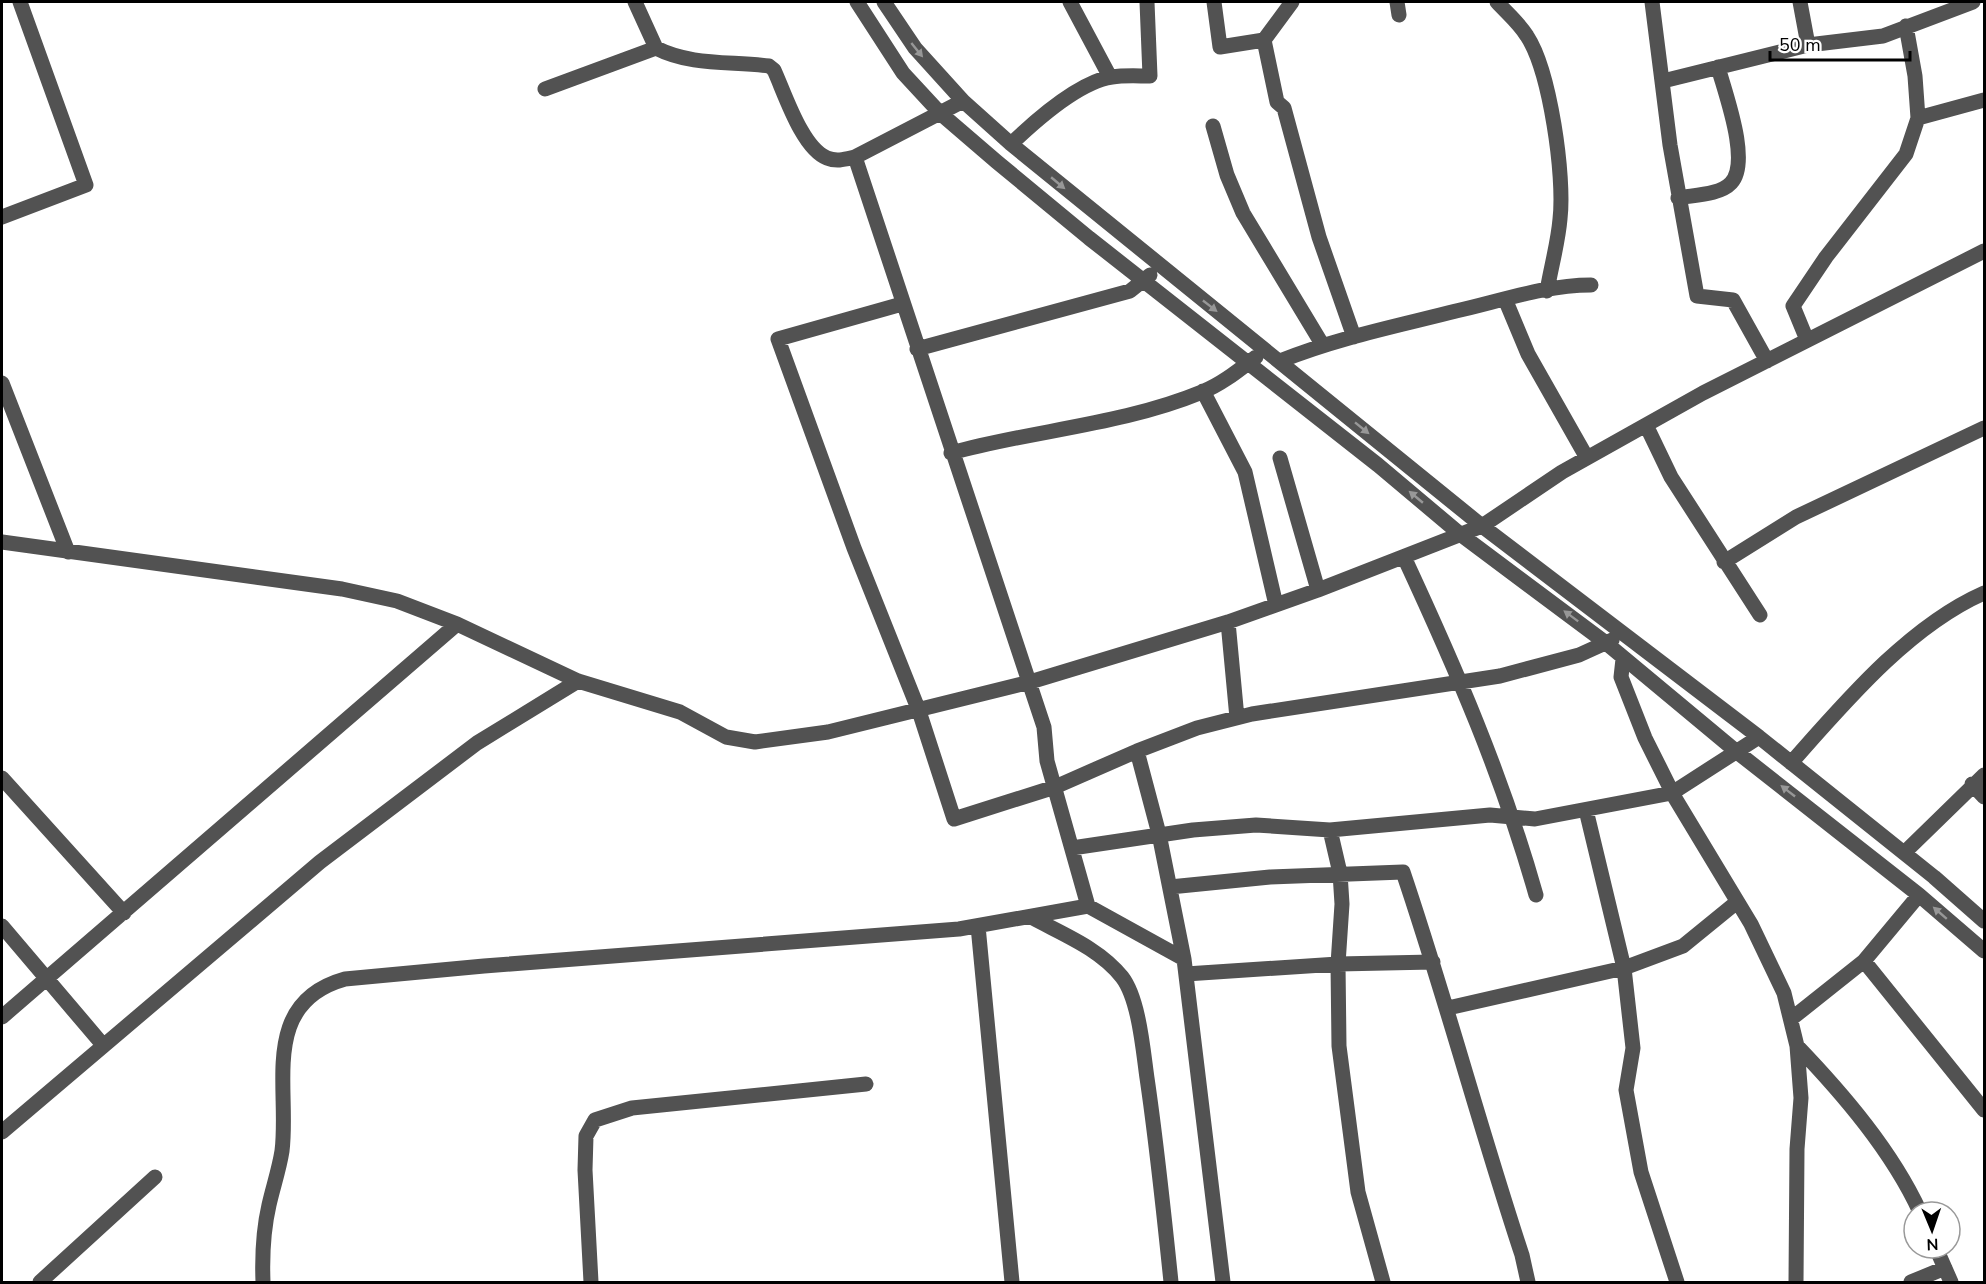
<svg xmlns="http://www.w3.org/2000/svg" width="1986" height="1284" font-family="'Nunito Sans',sans-serif">
<rect width="100%" height="100%" fill="#fff"/>
<g fill="none" stroke-linecap="round" stroke-linejoin="round">
<path stroke="#525252" stroke-width="15" d="M635,2L656,48C691,66 731,61 769,66L774,70C785,94 802,148 827,158C837,162 846,159 855,157
M857,2L903,73L940,113L997,162L1089,238L1378,465L1460,534L1606,643L1737,752L1919,895L1984,951
M884,2L915,48L963,101L1011,144L1482,526L1759,737L1934,877L1984,921
M1070,2L1110,77
M1214,2L1220,47L1264,40L1277,102L1284,108L1319,237L1354,337
M1397,2L1399,15
M1497,2C1507,13 1519,23 1527,36C1550,71 1565,176 1560,219C1558,243 1551,267 1547,291
M1652,2L1670,145L1697,296L1733,300L1767,361
M1800,2L1808,45
M1264,40L1292,2
M1663,81L1808,45L1883,36L1973,2
M545,89L656,48
M963,101L855,157L1044,727L1047,761L1088,906L1184,959L1223,1282
M1918,118L1984,100
M1213,126L1227,175L1243,213L1322,344
M1011,144C1035,121 1078,82 1112,77C1124,75 1138,76 1150,76L1147,2
M1678,198C1693,195 1720,195 1731,183C1751,162 1725,93 1718,67
M2,217L86,185L20,2
M1505,299L1528,354L1587,458
M902,304L778,339L854,548L919,711L954,819L1055,787L1137,751L1197,728L1252,714L1500,676L1579,655L1612,640
M1807,340L1793,306L1826,257L1906,154L1918,118L1915,76L1906,26
M917,349L1130,291L1150,275
M1280,361C1337,338 1397,326 1456,311C1500,301 1546,285 1591,285
M2,383L68,552
M1203,391L1245,472L1276,605
M1646,425L1671,477L1760,615
M951,453C1034,430 1122,425 1202,392C1222,384 1239,370 1256,357
M1280,458L1318,590
M2,542L342,589L397,601L457,624L578,681L680,712L726,737L755,742L828,732L1030,682L1228,622L1318,590L1482,526L1562,472L1703,393L1984,251
M1404,557C1456,669 1502,775 1536,895
M1724,562L1796,517L1984,428
M1228,622L1237,718
M1623,659L1621,677L1645,738L1675,798L1751,924L1784,993L1797,1046L1801,1098L1797,1149L1796,1282
M1137,751L1159,834L1184,959
M1791,763C1845,702 1909,626 1984,593
M2,778L124,913
M1972,784L1984,797
M1586,810L1624,968L1633,1048L1626,1090L1641,1172L1677,1282
M1330,830L1340,873L1342,904L1338,964L1339,1046L1358,1192L1383,1282
M1072,848L1193,830L1256,825L1330,830L1490,815L1535,819L1672,793L1759,737
M1904,853L1984,775
M1170,887L1270,877L1403,872C1446,999 1480,1128 1522,1255L1528,1282
M1031,917C1062,934 1099,948 1122,977C1139,999 1143,1050 1147,1078C1157,1146 1164,1214 1171,1282
M2,926L103,1045
M978,926L1012,1282
M1864,961L1984,1110
M1186,974L1338,964L1433,962
M1448,1008L1624,968L1683,946L1737,902
M2,1017L457,624
M1791,1019L1864,961L1919,895
M1797,1046C1843,1094 1892,1151 1920,1212
M2,1132L320,862L477,743L578,681
M1936,1248L1951,1282
M40,1282L155,1177
M263,1282C262,1256 263,1231 269,1205C273,1187 279,1170 282,1151C290,1088 259,1003 345,979L484,966L959,929L1088,906
M591,1282L585,1170L586,1136L595,1120L632,1108L866,1084
M1911,1282L1945,1268"/>
</g>
<defs><path id="oneway-solid" d="M-6-.8H1V-3.2L6.5 0L1 3.2V.8H-6Z" transform="scale(1.5)"/></defs>
<g fill="#979797">
<use href="#oneway-solid" transform="translate(917 50) rotate(51)"/>
<use href="#oneway-solid" transform="translate(1058 183) rotate(40)"/>
<use href="#oneway-solid" transform="translate(1210 306) rotate(38)"/>
<use href="#oneway-solid" transform="translate(1362 428) rotate(39)"/>
<use href="#oneway-solid" transform="translate(1416 497) rotate(-140)"/>
<use href="#oneway-solid" transform="translate(1571 616) rotate(-143)"/>
<use href="#oneway-solid" transform="translate(1788 791) rotate(-142)"/>
<use href="#oneway-solid" transform="translate(1940 913) rotate(-139)"/>
</g>
<rect width="1986" height="1284" fill="none" stroke="#000000" stroke-width="6"/>
<g transform="translate(1932 1230) rotate(178)"><circle r="28" fill="#ffffff" stroke="#999999" stroke-width="1.5"/>
<path d="M0-4.5L10 22L0 15L-10 22Z" fill="#000000"/>
<text y="-9" font-size="16" font-weight="bold" text-anchor="middle" fill="#000000">N</text>
</g>
<path d="M1770 51v9h140v-9" fill="none" stroke="#000000" stroke-width="3"/>
<text x="1779" y="51" font-size="18" fill="#000000" stroke="#ffffff" stroke-width="4.5" paint-order="stroke">50 m</text>
</svg>
